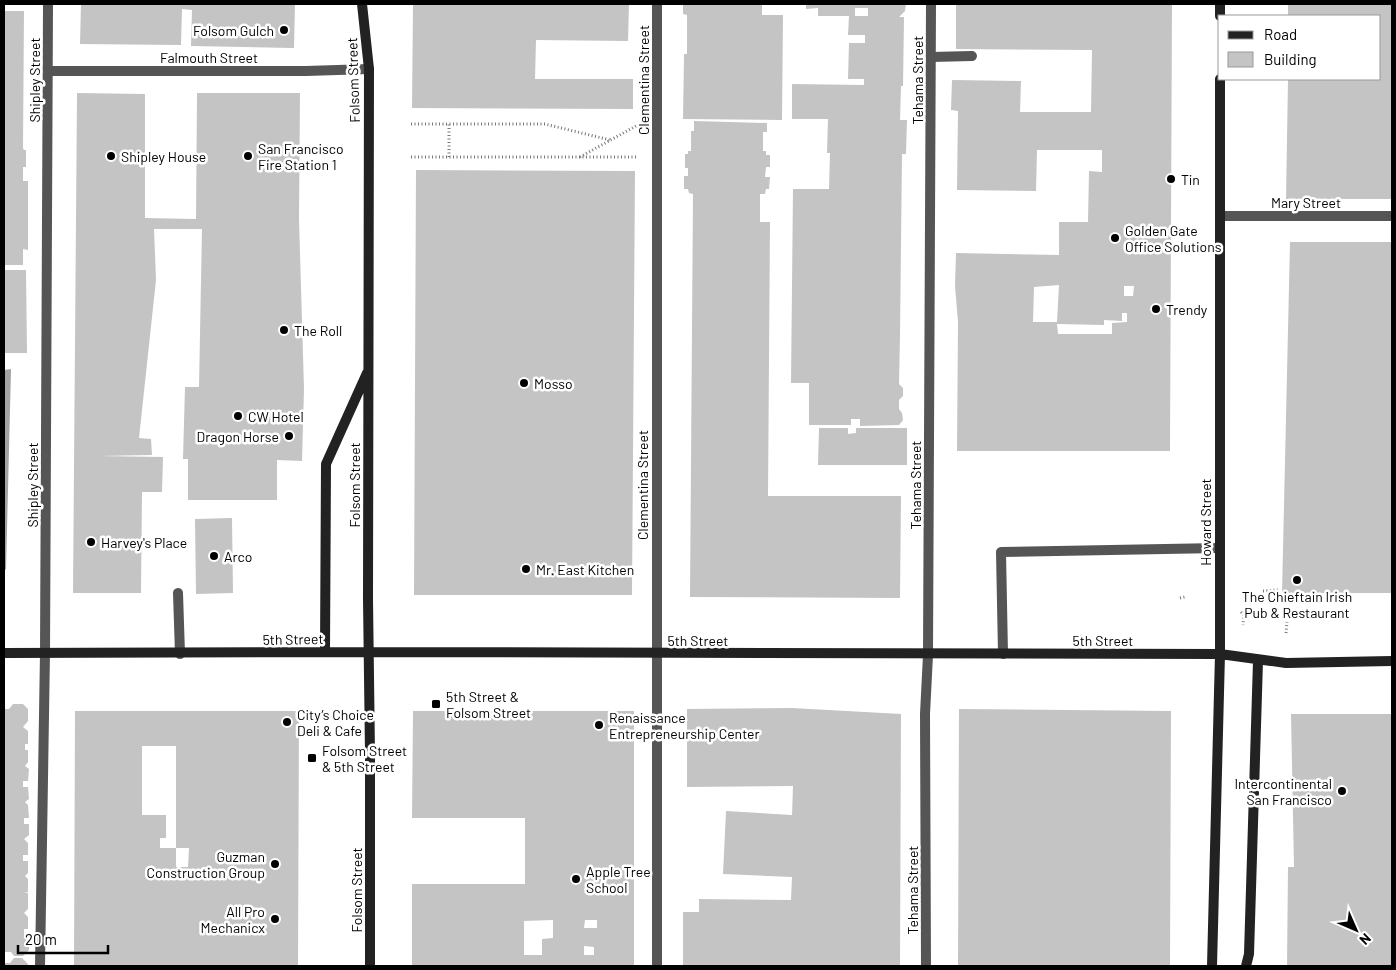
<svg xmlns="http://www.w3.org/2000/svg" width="1396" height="970" font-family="Barlow,sans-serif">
<rect width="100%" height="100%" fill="#fff"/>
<path fill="#a3a3a3" d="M11,369L6,570L4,568V370Z"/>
<path fill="#c4c4c4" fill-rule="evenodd" d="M81,4H295L294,48L191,46L192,10L182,9L181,45L80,44Z
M413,4H629L628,41L536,40L535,79H633V109L412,108Z
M685,4H762V15H783L782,120L683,119L684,54H687V15L683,14V5Z
M806,4H906L905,11L899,17H904L903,86H901L900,120H907L906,154H902L900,335L899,384L903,388V396L899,400V409L902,413L903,420L899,425L860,426V419H851V425H809V383H791L793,189H829L830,153H827L828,119H792V84L864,85V79H848L849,43H865V35H848L849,16H818V8L806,9ZM855,8H868V16H855Z
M956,4H1172L1170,451H957L958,322L955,286L956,253L1059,255V222H1088L1089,171L1102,172V150H1037L1036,191L957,190L958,111L951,110L952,80L1021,81L1020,112H1091L1092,50L956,49ZM1059,285L1057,322H1033L1034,287ZM1124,286H1134L1133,296H1124ZM1122,313H1127V322L1112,323V334H1058L1057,324L1104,325V320L1122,321Z
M1288,4H1392V199H1286L1288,79H1380V16H1288Z
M4,11H24L23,148L24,150H26V167H23V181H28V250L23,249V265H4Z
M77,93L145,94V218L196,219L197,93H300L299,219L304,389L302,461L277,460V500H188V459H183L185,387H199L202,229H154L156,280L139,438L151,439L152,455L98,456L163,457L162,492H142L141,593H73Z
M694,121L767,123V132H763V151H766V155H770V167H766L765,177H770L769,189H766L765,194H760V222H770L768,496H901L900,598L690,597L693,194L689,193L688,189H684V176H688V168H685V154H688V151H691V131H694Z
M416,170L635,171L632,595H414Z
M1290,242H1392V593H1282Z
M4,270H26L27,353H4Z
M819,428H848V434L856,433V428H907V465H818Z
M232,518L233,593L196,594L195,519Z
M13,704H23L28,709V721L23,727L28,731V744H25V750H28V762L25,766L29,769L28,781H23V787H28L29,799L25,802L28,805L29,818H24V824H29V835L24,839L28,843V855H23V861H28V873L25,876L28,879V892L24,893H28V909L24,913L28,917V929H24V935L29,940V950L23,956H14L11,952H4V709H9Z
M792,708L901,714L900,966H683V912H699V899L791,900L792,877L723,874L726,811L792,815L793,786L687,787V709Z
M959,709L1171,711L1170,966H958Z
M75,711H299L298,966H74ZM142,746H176V848H189L188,867H176V848H160V838H166V815H142Z
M413,711H634V966H412V884H525V818H412ZM553,920V938L542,939V955H524V921ZM585,920H597V928H584ZM584,946L594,947V955H584Z
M1291,714H1392V966H1287L1288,867H1294Z
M14,958H22L28,964V966H4V963H10Z"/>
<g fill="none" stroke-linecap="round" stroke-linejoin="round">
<path stroke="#777" stroke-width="3" stroke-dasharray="1 2.5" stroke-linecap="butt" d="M411,124H545L610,140
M411,157H638
M449,157V124
M580,157L636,126
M1263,591L1278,590
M1180,598L1185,597
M1241,612L1244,615L1243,625
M1287,614V606
M1286,633L1287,622"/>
<path stroke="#555" stroke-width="10" d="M931,57L972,56
M1221,216H1392
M178,593L180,654
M1003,654L1001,552L1219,548"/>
<path stroke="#555" stroke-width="10" d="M657,4V966
M48,71H306L369,69
M40,966L45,653L48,4
M926,966L925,714L928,655L931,4"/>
<path stroke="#222" stroke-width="10" d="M362,4L369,69L368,599L370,754V966
M1220,4V16
M325,652L326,464L367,373
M4,653L369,652L1220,654L1286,663L1392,661
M1212,966L1220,654V79
M1246,966L1249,954L1258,661"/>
</g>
<g fill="#000" stroke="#fff" stroke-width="2">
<circle cx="284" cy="30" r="5"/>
<circle cx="111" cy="156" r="5"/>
<circle cx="248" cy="156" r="5"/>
<circle cx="1171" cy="179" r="5"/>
<circle cx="1115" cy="238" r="5"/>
<circle cx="1156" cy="309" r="5"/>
<circle cx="284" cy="330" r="5"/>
<circle cx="524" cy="383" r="5"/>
<circle cx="238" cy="416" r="5"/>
<circle cx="289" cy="436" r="5"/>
<circle cx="91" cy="542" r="5"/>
<circle cx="214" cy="556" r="5"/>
<circle cx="526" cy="569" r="5"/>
<circle cx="1297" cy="580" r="5"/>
<rect x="431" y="699" width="10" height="10" rx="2.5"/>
<circle cx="287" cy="722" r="5"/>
<circle cx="599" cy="725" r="5"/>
<rect x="307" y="753" width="10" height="10" rx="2.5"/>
<circle cx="1342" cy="791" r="5"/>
<circle cx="275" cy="864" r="5"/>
<circle cx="576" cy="879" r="5"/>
<circle cx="275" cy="919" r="5"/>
</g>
<g text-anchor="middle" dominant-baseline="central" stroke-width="5" stroke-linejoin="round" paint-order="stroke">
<g font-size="14" fill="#000" stroke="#fff" text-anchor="start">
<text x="274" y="30" text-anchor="end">Folsom Gulch</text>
<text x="258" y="148">San Francisco<tspan x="258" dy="16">Fire Station 1</tspan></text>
<text x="121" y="156">Shipley House</text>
<text x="1181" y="179">Tin</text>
<text x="1125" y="230">Golden Gate<tspan x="1125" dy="16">Office Solutions</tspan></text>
<text x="1166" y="309">Trendy</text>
<text x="294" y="330">The Roll</text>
<text x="534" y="383">Mosso</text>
<text x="248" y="416">CW Hotel</text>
<text x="279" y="436" text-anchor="end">Dragon Horse</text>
<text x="101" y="542">Harvey's Place</text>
<text x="224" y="556">Arco</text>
<text x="536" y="569">Mr. East Kitchen</text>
<text x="1297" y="596" text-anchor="middle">The Chieftain Irish<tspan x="1297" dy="16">Pub &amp; Restaurant</tspan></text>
<text x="446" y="696">5th Street &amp;<tspan x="446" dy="16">Folsom Street</tspan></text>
<text x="297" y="714">City’s Choice<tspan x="297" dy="16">Deli &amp; Cafe</tspan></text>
<text x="609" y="717">Renaissance<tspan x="609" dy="16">Entrepreneurship Center</tspan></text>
<text x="322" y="750">Folsom Street<tspan x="322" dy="16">&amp; 5th Street</tspan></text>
<text x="1332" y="783" text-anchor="end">Intercontinental<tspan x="1332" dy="16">San Francisco</tspan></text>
<text x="265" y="856" text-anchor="end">Guzman<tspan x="265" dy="16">Construction Group</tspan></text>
<text x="586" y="871">Apple Tree<tspan x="586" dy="16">School</tspan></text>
<text x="265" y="911" text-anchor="end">All Pro<tspan x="265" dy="16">Mechanicx</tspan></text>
</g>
<g font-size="14" fill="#000" stroke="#fff">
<text x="209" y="57">Falmouth Street</text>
<text transform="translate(34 80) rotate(-90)">Shipley Street</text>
<text transform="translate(353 80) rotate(-92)">Folsom Street</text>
<text transform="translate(643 80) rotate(-90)">Clementina Street</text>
<text transform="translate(917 80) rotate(-90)">Tehama Street</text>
<text x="1306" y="202">Mary Street</text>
<text transform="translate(32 485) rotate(-90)">Shipley Street</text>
<text transform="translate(354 485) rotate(-90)">Folsom Street</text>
<text transform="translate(642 485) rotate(-90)">Clementina Street</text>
<text transform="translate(915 485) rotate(-90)">Tehama Street</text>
<text transform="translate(1205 522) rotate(-90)">Howard Street</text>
<text transform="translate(293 639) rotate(-1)">5th Street</text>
<text x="698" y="640">5th Street</text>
<text x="1103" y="640">5th Street</text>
<text transform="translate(356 890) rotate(-90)">Folsom Street</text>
<text transform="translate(912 890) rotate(-90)">Tehama Street</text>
</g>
</g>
<rect width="1396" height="970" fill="none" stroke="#000000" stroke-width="10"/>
<rect x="1218" y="15" width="162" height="65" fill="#ffffff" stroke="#999999"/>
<rect x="1228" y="31" width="25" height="8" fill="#222222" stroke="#999999"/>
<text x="1264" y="40" font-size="15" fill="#000000">Road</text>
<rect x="1228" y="52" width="25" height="15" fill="#c4c4c4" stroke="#999999"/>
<text x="1264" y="65" font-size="15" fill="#000000">Building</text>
<g transform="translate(1356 930) rotate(135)" stroke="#ffffff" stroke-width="4" paint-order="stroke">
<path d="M0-4L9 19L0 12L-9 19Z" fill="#000000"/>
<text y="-8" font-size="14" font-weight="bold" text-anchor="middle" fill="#000000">N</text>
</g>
<path d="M18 945v8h90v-8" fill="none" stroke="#000000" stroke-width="2.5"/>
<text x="25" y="945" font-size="15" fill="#000000" stroke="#ffffff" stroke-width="4" paint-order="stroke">20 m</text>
</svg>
